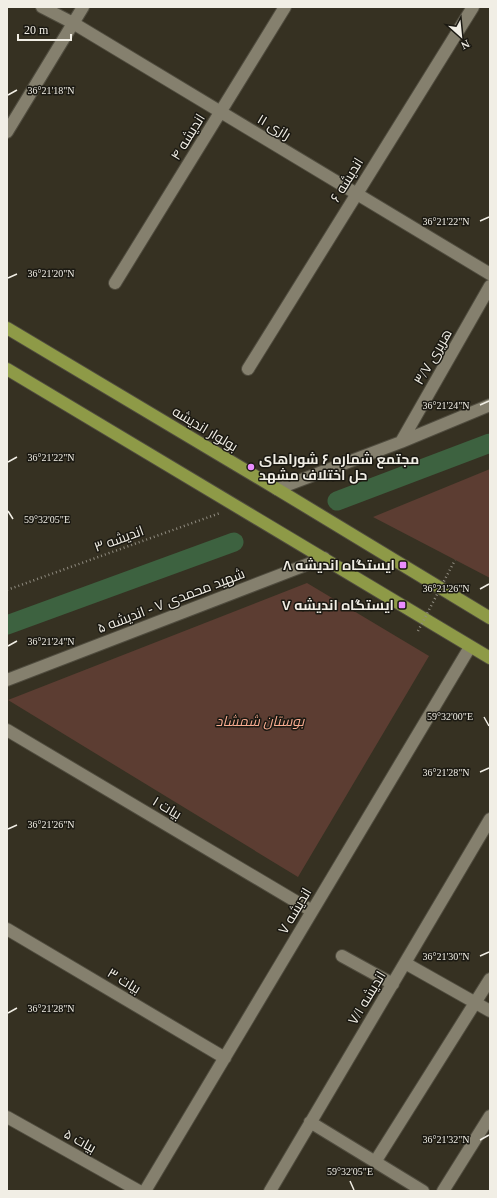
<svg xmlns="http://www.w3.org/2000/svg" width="497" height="1198" font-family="'Times New Roman',Cairo,serif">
<rect width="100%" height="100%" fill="#363122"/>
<path fill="#5c3d32" d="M490,469V578L373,517Z
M307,583L429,656L298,877L8,700Z"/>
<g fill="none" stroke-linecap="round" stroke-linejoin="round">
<path stroke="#3d6240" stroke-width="19" d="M337,501L490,443
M7,625L234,542"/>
<defs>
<path id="minor" d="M42,7L73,23L490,274
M7,132L83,7
M115,283L285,7
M248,369L473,7
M401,442L490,286
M277,489L401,442L490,405
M7,680L324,558
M7,730L312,911
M7,929L225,1058
M342,956L393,984
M405,963L490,1011
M7,1117L139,1191
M310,1122L423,1191
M375,1162L490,979
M145,1191L470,647
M270,1191L490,819
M443,1191L490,1116"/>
<path id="major" d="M7,328L277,489L490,618
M7,369L490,658"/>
</defs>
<use href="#minor" stroke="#504c3f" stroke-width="14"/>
<use href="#major" stroke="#504c3f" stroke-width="14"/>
<path stroke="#908c80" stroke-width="2.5" stroke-dasharray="1 3" stroke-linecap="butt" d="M7,590L220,513"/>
<use href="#minor" stroke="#85806e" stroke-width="12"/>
<use href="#major" stroke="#8e9a47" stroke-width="12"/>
<path stroke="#908c80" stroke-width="2.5" stroke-dasharray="1 3" stroke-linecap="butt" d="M418,631L455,560"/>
</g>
<path fill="none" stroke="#f1eee5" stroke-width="1.5" d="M8,95L17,90M480,221L489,217M8,278L17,274M480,405L489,401M8,462L17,457M8,511L13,519M480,589L489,584M8,646L17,641M484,717L489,726M480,772L489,768M8,829L17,825M480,956L489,952M8,1013L17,1008M480,1140L489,1135M350,1181L354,1190"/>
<g fill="#ea8dfd" stroke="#1b1912" stroke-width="1.5">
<circle cx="251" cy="467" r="4"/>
<rect x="399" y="561" width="8" height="8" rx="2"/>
<rect x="398" y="601" width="8" height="8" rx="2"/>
</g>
<g text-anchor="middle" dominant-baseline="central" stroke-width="3" stroke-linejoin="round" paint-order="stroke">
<g font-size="14" fill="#f1eee5" stroke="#1b1912">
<text transform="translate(274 127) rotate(31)">رازی ۱۱</text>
<text transform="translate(188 137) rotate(-58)">اندیشه ۴</text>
<text transform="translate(347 180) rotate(-58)">اندیشه ۶</text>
<text transform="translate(433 357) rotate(-60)">هریری ۳/۷</text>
<text transform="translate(205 429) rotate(31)">بولوار اندیشه</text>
<text transform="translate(119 539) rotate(-20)">اندیشه ۳</text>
<text transform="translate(171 601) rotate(-21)">شهید محمدی ۷ - اندیشه ۵</text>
<text transform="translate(167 808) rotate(31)">بیات ۱</text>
<text transform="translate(295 911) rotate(-59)">اندیشه ۷</text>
<text transform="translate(124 981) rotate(31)">بیات ۳</text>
<text transform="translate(367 998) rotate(-59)">اندیشه ۷/۱</text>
<text transform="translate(80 1141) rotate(29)">بیات ۵</text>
</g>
<g font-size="14" font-weight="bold" fill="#f1eee5" stroke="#1b1912" text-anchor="end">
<text x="259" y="459" text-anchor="start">مجتمع شماره ۶ شوراهای<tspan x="259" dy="16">حل اختلاف مشهد</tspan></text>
<text x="395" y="565">ایستگاه اندیشه ۸</text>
<text x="394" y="605">ایستگاه اندیشه ۷</text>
</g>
<g font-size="14" font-style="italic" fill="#f9ac91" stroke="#1b1912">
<text x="260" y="721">بوستان شمشاد</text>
</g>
</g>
<g font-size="10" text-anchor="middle" fill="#f1eee5" stroke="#1b1912" stroke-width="3" stroke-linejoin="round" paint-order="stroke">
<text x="51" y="94">36°21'18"N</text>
<text x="446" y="225">36°21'22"N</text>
<text x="51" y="277">36°21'20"N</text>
<text x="446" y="409">36°21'24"N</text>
<text x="51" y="461">36°21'22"N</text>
<text x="47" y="523">59°32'05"E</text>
<text x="446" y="592">36°21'26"N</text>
<text x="51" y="645">36°21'24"N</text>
<text x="450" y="720">59°32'00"E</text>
<text x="446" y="776">36°21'28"N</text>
<text x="51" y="828">36°21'26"N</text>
<text x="446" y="960">36°21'30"N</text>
<text x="51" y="1012">36°21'28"N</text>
<text x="446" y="1143">36°21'32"N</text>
<text x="350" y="1175">59°32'05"E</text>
</g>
<rect width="497" height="1198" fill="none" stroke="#f1eee5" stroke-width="16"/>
<g transform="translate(461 36) rotate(153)" stroke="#1b1912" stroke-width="3" paint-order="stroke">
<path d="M0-3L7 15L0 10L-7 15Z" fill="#f1eee5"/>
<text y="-6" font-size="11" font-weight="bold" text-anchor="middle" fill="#f1eee5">N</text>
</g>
<path d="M18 34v6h53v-6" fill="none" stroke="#f1eee5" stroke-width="2"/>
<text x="24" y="34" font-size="12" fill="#f1eee5" stroke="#1b1912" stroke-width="3" paint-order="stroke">20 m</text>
</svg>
